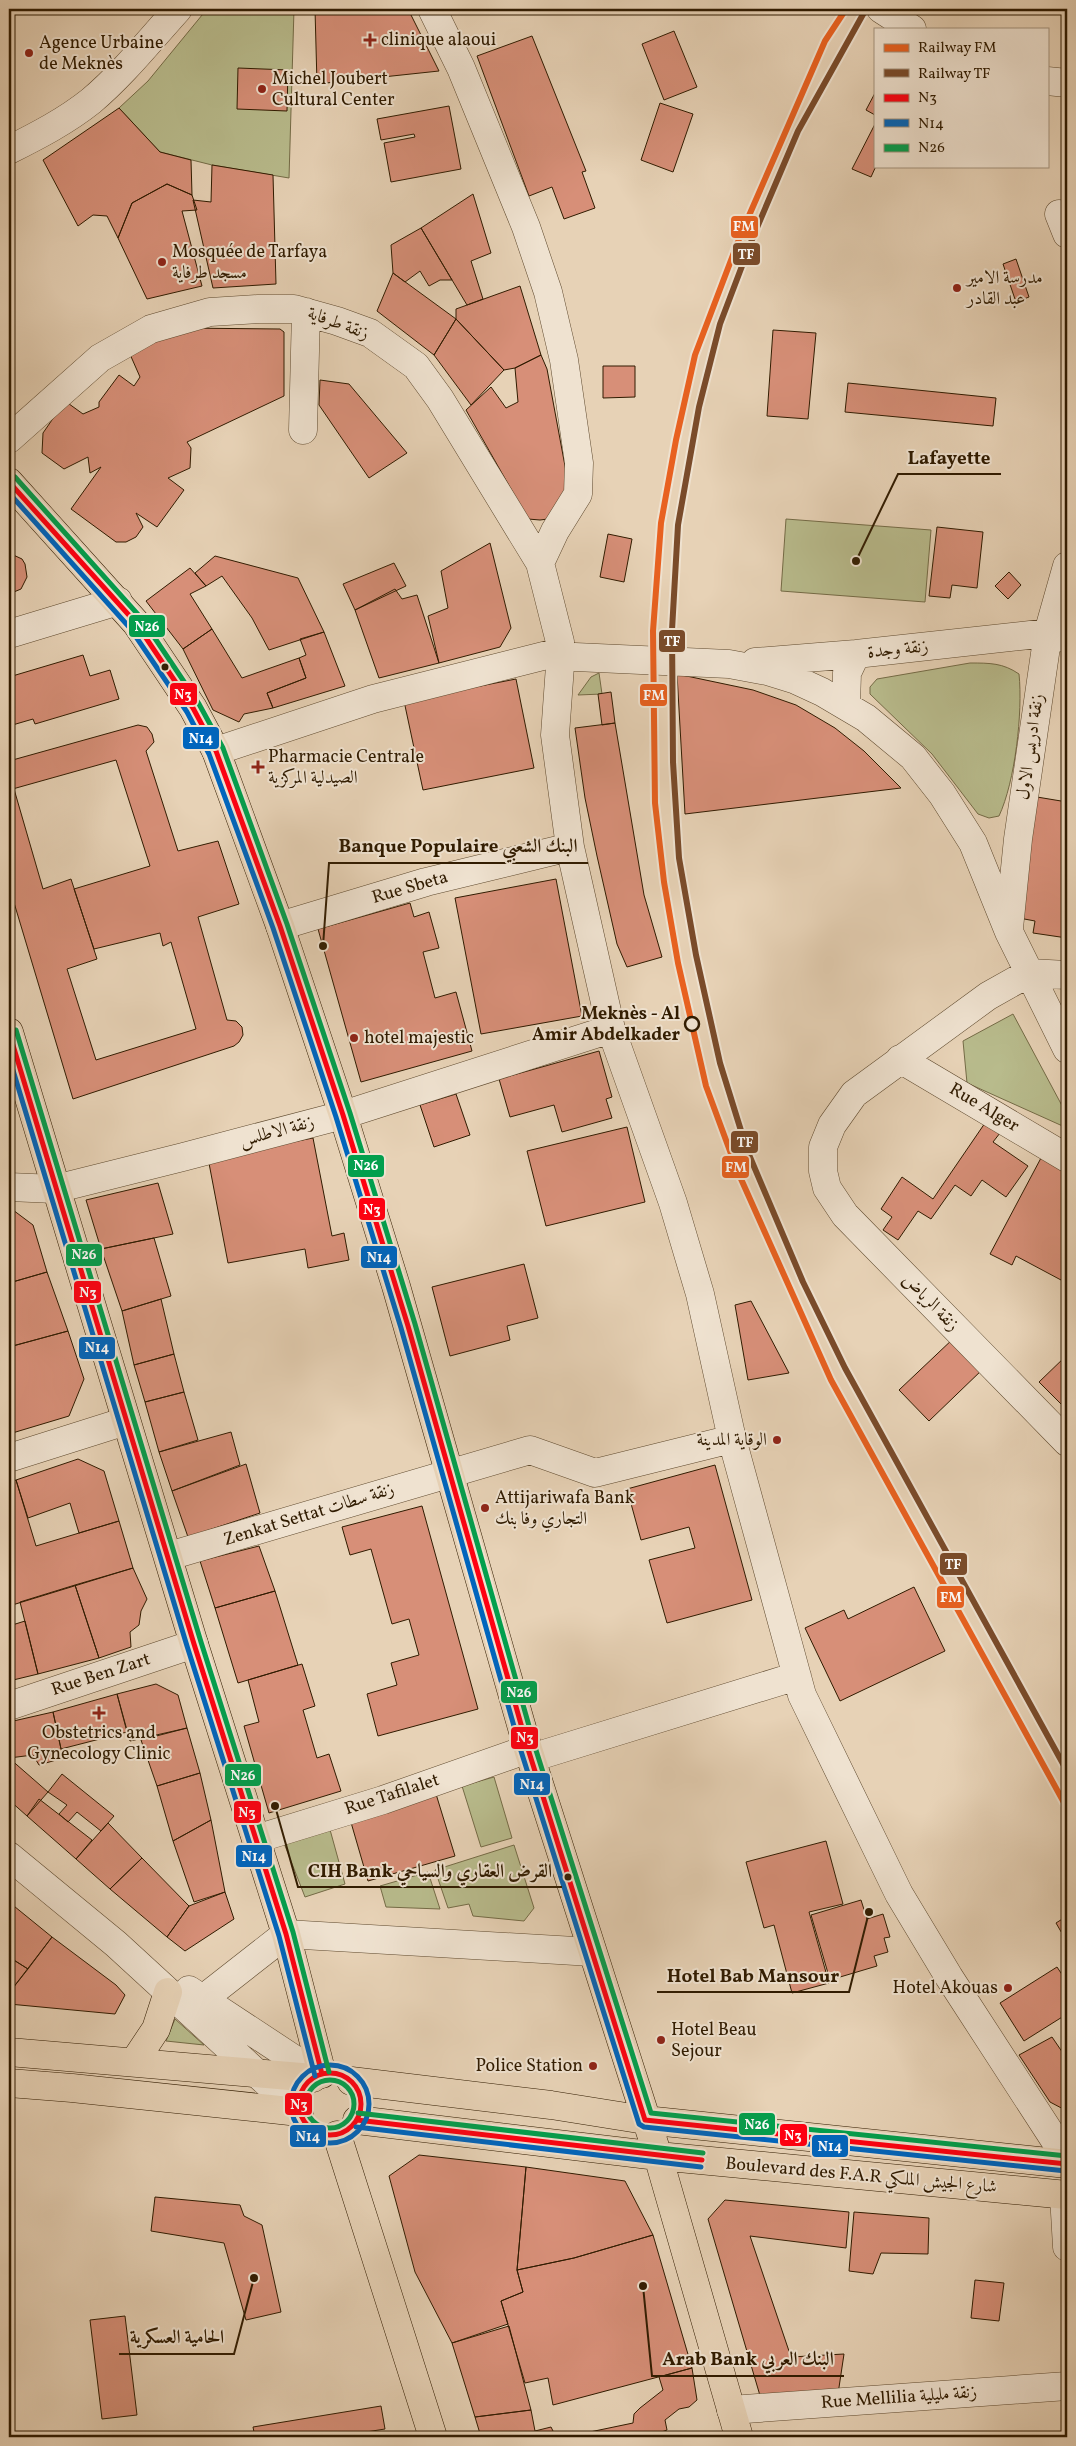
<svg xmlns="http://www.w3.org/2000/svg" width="1076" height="2446" font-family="Vollkorn,Amiri,serif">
<rect width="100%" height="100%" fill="#e7d2b6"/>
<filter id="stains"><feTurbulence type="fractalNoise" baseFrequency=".004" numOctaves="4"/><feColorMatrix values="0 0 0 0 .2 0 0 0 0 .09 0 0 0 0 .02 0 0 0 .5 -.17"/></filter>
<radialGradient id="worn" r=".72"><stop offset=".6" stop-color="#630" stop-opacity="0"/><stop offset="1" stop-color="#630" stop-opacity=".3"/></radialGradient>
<path fill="#b8bb8c" stroke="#746b46" d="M207,9H294L289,178L212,165L160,152L119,108L148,81Z
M786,519L931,530L925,602L781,591Z
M970,663C990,663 1003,663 1019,674C1023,712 1015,782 999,816L989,818L978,814L932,754L870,694V687L877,679Z
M599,673L602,694L578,695L591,677Z
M1013,1014L1067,1115V1128L967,1083L963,1041Z
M494,1777L512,1838L481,1847L462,1786Z
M329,1826L345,1884L305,1897L282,1838Z
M514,1845L534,1908L524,1921L473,1916L469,1904L448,1908L435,1870Z
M428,1872L440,1909L386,1907L380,1886Z
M175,2019L204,2045L166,2041Z"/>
<path fill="#d78f78" stroke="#301b00" d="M315,9H408L439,71L317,84Z
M674,31L697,87L664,100L642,44Z
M532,36L586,171L582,172L595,208L564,219L552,187L529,196L477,56Z
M238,68L288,70L287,111L237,109Z
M875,93V115L866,110Z
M660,103L693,114L673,172L641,160Z
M449,106L461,169L391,182L384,143L415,137L414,134L381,140L377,119Z
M119,108L160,152L191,160L192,195L167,184L132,203L118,238L107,216L93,215L78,226L43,160Z
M875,124L876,166L871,177L852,169Z
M212,165L273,175L276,284L213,288L193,200L211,202Z
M167,184L192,195L197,210L182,211L202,286L147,299L118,238L132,203Z
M473,194L491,253L471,261L483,299L467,305L421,228Z
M421,228L452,280H440L429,286L420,271L405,282L393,273L391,245Z
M1016,259L1029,297L1016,302L1003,264Z
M393,273L456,319L434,355L377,311Z
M520,286L541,355L515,368L504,370L456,319V309Z
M456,319L504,370L471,405L434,355Z
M179,328L280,329L284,332V396L187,442L191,448L190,468L168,478L184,490L157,527L136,513L143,527L136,537L126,542H116L71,509L101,467L90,473L88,457L64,469L42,453L43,433L65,401L83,414L99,407V402L119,375L134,386L140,377L129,352Z
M773,330L816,333L808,419L767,416Z
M541,355L547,369L570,493L556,518L540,520L528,519L466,410L491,387L506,408L518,402L515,368Z
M603,366H635V397L603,398Z
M320,380L349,384L407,453L369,478L319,405Z
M848,383L996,398L993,426L845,412Z
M937,527L983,532L977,588L952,585L950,598L929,596Z
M608,534L632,539L624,582L600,577Z
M490,543L511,628L500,647L439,663L428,616L448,608L441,571Z
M9,553L22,559L25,564L27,577L21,589L9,594Z
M215,556L298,578L324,632L269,650L252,618L222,576L206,586L195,573Z
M394,563L406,586L355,610L343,584Z
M190,568L206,586L190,594L212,629L183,649L146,601Z
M1009,572L1021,585L1008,599L995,586Z
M395,589L402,599L417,595L439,663L379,678L355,610Z
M212,629L242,678L299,658L306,678L267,693L273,708L244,714L239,722L213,710L183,649Z
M324,632L345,686L273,708L267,693L306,678L299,658L306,655L300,639Z
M83,655L90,676L110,670L119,699L35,724L33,719L9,726V677Z
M677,674L753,690L796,705L835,728L864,751L901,788L685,814Z
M1067,675V690L1062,688Z
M516,679L534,768L423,790L404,701Z
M611,692L615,723L602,725L598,694Z
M615,723L644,895L662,957L627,967L617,944L597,856L585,798L575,728Z
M138,725L147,727L152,734L154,742L146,751L178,851L218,841L239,904L198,917L227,1020L236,1021L242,1027L243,1035L239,1042L234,1046L73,1099L9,886V790L14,789L43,889L71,879L97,959L67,969L96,1060L196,1029L171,942L163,946L160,933L94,949L74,889L150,866L116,760L9,790V761Z
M1037,797L1067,802V938L1033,933L1035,921L1019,918Z
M556,879L582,1016L481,1034L455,898Z
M410,903L414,917L429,912L439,948L423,952L435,998L456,992L472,1051L361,1082L318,929Z
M599,1051L612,1097L606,1099L612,1118L562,1132L554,1105L510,1117L499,1079Z
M456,1094L470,1135L434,1147L420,1105Z
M985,1123L1000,1133L993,1142L1028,1166L1006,1197L982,1180L971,1196L955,1185L931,1219L918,1211L898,1240L883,1230L892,1217L881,1209L902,1177L933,1199Z
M627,1127L645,1202L546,1226L527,1151Z
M313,1138L332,1236L344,1233L349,1260L308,1268L305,1249L228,1263L208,1158Z
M1041,1158L1067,1171V1267L1061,1280L1016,1256L1012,1265L990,1254Z
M158,1183L173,1234L101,1249L86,1200Z
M9,1207L33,1225L47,1272L9,1283Z
M154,1238L171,1296L122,1311L101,1249Z
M524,1264L538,1318L507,1326L510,1340L450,1356L432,1287Z
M47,1272L68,1331L9,1347V1283Z
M161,1299L174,1354L134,1365L122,1311Z
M751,1301L789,1373L748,1380L735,1305Z
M68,1331L84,1379L69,1416L9,1434V1347Z
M955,1337L984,1368L929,1421L899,1390Z
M174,1354L184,1392L145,1402L134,1365Z
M1067,1355V1410L1039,1382Z
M184,1392L198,1440L159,1452L145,1402Z
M231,1432L240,1465L172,1491L159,1452Z
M78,1459L104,1471L119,1521L79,1533L70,1503L28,1518L16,1480Z
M246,1464L260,1513L188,1537L172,1491Z
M715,1465L752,1600L667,1623L649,1560L695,1548L689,1527L641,1540L627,1489Z
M16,1480L36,1546L119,1521L133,1568L9,1606V1483Z
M422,1506L478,1709L378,1736L367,1694L397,1685L391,1663L419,1655L409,1619L392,1624L371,1549L350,1555L342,1527Z
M259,1546L275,1591L215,1608L200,1561Z
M133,1568L147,1599L141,1611L139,1625L130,1632L131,1647L99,1658L75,1585Z
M75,1585L99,1658L38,1674L20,1602Z
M914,1587L945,1651L840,1701L805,1628L844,1610L848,1619Z
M275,1591L298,1665L238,1683L215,1608Z
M25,1621L38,1674L9,1681V1626Z
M302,1664L315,1706L303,1710L317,1758L329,1754L341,1791L269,1813L244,1726L259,1722L248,1680Z
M156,1684L178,1695L187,1728L130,1741L117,1694Z
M117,1694L127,1732L61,1749L53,1712Z
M53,1712L63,1758L39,1765L33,1755L9,1758V1722Z
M187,1728L200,1773L157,1786L141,1740Z
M9,1758L48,1792L27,1816L9,1800Z
M200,1773L211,1820L173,1841L157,1786Z
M62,1774L114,1816L101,1831L77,1812L68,1822L59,1814L67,1805L48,1792Z
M436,1794L455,1856L368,1881L350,1819Z
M39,1799L92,1840L76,1859L27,1816Z
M211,1820L225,1892L194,1902L173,1841Z
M108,1823L142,1858L110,1889L76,1859Z
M826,1841L843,1904L809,1912L829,1983L792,1993L774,1925L764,1928L746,1862Z
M142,1858L189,1906L167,1937L110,1889Z
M225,1892L234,1919L185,1951L167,1937L189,1906Z
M861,1900L867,1919L883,1914L890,1937L884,1938L888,1952L874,1956L877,1966L830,1980L811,1915Z
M9,1902L52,1937L28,1969L9,1957Z
M1067,1916V1942L1056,1923Z
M52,1937L116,1985L125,1995L115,2014L9,2004V1993Z
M9,1957L28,1969L9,1993Z
M1057,1967L1063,1976L1067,1973V2014L1024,2041L1000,2003Z
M1052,2037L1067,2059V2111L1050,2102L1019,2055Z
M419,2155L526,2167L517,2270L523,2292L501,2301L508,2324L452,2343L415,2272L389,2176Z
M526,2167L625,2181L653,2235L574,2258L517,2270Z
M155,2197L240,2205L244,2216L262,2225L281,2312L246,2320L224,2243L151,2231Z
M725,2200L849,2212L846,2248L750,2236L791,2357L844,2354L838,2394L761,2399L708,2219Z
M854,2212L929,2218L928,2254L881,2253L873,2274L849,2271Z
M653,2235L692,2368L553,2405L548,2378L525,2383L501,2301L523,2292L517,2270L574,2258Z
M975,2280L1004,2283L999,2321L971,2318Z
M125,2316L137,2415L102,2419L90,2320Z
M509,2326L531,2410L475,2417L452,2343Z
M692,2368L697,2400L689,2407L679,2409L665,2420L667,2430L656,2434L657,2437H586L585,2433L633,2423L634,2414L640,2408L663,2390L659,2377Z
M381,2406L385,2429L334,2437H255L253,2427Z
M531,2410L535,2431L551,2427L556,2437H481L475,2417Z"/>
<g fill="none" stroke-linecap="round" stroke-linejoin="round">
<defs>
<path id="minor" d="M432,9L461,68L526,227L548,292L564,360L579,463L578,494L555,531L540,563
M881,9L912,29
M1047,81L1067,83
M9,150C37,136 66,121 91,101C123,74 150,40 178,9
M1059,214L1067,234
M303,430L306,312
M9,439L100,358L151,329L210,312L258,309H294L337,321L370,333L416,366L440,399L540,563L560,642
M9,634L118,601
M575,657L729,664L767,671L796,680L822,692L866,718L913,757L942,794L973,843L1009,932L1067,1049
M755,662L856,654L1048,633L1067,639
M560,666L555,735L570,847L611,1029L673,1203L700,1294L732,1439L802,1695L899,1894L949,1977L1067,2159
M846,704L847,673L856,654
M216,751L373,699L551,654
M280,926L426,882L570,847
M1009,928L1018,839L1048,633L1067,566
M1067,975L1029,973L988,996L854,1094L832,1125L823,1147V1171L827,1188L845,1215L1067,1442
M900,1059L1067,1158
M9,1187L55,1189L183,1157L343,1115L611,1029
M9,1458L126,1421
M169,1556L530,1450L595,1473L732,1439
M9,1706L194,1644
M531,1758L797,1676
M256,1839L383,1800L528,1749
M9,1856L116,1944L299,2112
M189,1990L318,2075
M203,1999L286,1934L592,1952
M1064,2195L1067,2247
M731,2410L1067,2386"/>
<path id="major" d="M9,482L136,623L193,708L216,751L280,926L343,1115L396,1286L528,1749L658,2156L739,2437
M9,1032L194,1644L286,1934L322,2074
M9,2052L313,2078
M134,2062L156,2029L168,1992
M351,2081L551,2105L645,2120L1067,2164
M9,2083L72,2088L299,2112
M357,2120L658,2156L1067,2195
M337,2135L433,2437"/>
</defs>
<use href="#minor" stroke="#5e492e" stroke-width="29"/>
<use href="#major" stroke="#301b00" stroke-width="29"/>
<use href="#minor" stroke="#efe2d0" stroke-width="28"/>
<use href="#major" stroke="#e7d2b6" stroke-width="28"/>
<defs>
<path id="bus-1" d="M9,482L136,623L193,708L216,751L280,926L343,1115L408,1326L528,1749L645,2120L1067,2164
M9,1032L194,1644L286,1934L322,2074
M299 2104a31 31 0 1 1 62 0a31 31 0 1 1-62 0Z
M357,2120L702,2160"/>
<path id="bus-2" d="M9,493L130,628L187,712L209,754L273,928L336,1117L401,1328L521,1751L639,2124L644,2127L1066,2171
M9,1057L187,1646L279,1936L315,2076
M291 2104a39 39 0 1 1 78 0a39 39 0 1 1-78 0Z
M356,2127L701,2167"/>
<path id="bus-3" d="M15,477L142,619L199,704L223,748L287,924L350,1113L415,1324L535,1747L651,2113L1067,2156
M16,1030L201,1642L293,1932L329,2072
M306 2104a24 24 0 1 1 48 0a24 24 0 1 1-48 0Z
M358,2113L703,2153"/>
</defs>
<use href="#bus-1" stroke="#efe2d0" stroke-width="9"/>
<use href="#bus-2" stroke="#efe2d0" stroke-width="9"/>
<use href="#bus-3" stroke="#efe2d0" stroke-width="9"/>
<use href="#bus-1" stroke="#f01" stroke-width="5"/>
<use href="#bus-2" stroke="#0065bd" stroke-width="5"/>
<use href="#bus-3" stroke="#029f4d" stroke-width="5"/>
<defs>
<path id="rail-1" d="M846,9L825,41L741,234L695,355L676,440L661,523L653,631L655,803L664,882L678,963L706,1086L737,1170L831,1380L1067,1808"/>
<path id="rail-2" d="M866,9L798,131L753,237L720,324L699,407L678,525L672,630L673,762L679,858L696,955L720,1063L747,1150L803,1282L845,1368L1067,1771"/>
</defs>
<use href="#rail-1" stroke="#efe2d0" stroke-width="10"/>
<use href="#rail-2" stroke="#efe2d0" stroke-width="10"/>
<use href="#rail-1" stroke="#e86120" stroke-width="6"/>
<use href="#rail-2" stroke="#7a4b2a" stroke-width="6"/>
</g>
<g fill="#8f2418" stroke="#efe2d0" stroke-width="2">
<path d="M367.5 32.5h5v5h5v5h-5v5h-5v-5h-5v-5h5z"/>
<circle cx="29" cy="53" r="5"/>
<circle cx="262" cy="89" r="5"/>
<circle cx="162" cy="262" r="5"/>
<circle cx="957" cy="288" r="5"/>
<path d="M255.5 759.5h5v5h5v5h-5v5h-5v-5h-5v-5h5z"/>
<circle cx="354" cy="1038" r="5"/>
<circle cx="777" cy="1440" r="5"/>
<circle cx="485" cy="1508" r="5"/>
<path d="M96.5 1705.5h5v5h5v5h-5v5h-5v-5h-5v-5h5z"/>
<circle cx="1008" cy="1988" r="5"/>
<circle cx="661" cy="2040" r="5"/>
<circle cx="593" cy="2066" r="5"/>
</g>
<g fill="#301b00" stroke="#efe2d0" stroke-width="2">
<circle cx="165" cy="667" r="4.5"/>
<circle cx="568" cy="1877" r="4.5"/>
</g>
<circle fill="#efe2d0" stroke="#301b00" stroke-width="2.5" cx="692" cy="1024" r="7"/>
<g text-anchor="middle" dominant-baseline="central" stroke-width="4" stroke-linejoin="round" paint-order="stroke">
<g font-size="18" fill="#301b00" stroke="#efe2d0" text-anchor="start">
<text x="381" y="40">clinique alaoui</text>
<text x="39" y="43">Agence Urbaine<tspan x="39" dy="21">de Meknès</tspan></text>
<text x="272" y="79">Michel Joubert<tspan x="272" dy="21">Cultural Center</tspan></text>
<text x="172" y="252">Mosquée de Tarfaya<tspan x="172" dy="21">مسجد طرفاية</tspan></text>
<text x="967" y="278">مدرسة الامير<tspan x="967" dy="21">عبد القادر</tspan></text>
<text x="268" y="757">Pharmacie Centrale<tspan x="268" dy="21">الصيدلية المركزية</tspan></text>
<text x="364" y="1038">hotel majestic</text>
<text x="767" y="1440" text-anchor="end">الوقاية المدينة</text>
<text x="495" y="1498">Attijariwafa Bank<tspan x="495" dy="21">التجاري وفا بنك</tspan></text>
<text x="99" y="1733" text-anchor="middle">Obstetrics and<tspan x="99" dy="21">Gynecology Clinic</tspan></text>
<text x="998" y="1988" text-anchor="end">Hotel Akouas</text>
<text x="671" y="2030">Hotel Beau<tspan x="671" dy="21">Sejour</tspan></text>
<text x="583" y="2066" text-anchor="end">Police Station</text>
</g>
<g font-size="18" fill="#301b00" stroke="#efe2d0">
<text transform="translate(338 324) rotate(20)">زنقة طرفاية</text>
<text transform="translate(898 650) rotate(-6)">زنقة وجدة</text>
<text transform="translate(1031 747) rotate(-82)">زنقة ادريس الاول</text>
<text transform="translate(410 888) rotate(-16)">Rue Sbeta</text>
<text transform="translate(984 1108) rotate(31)">Rue Alger</text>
<text transform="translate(277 1132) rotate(-15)">زنقة الاطلس</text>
<text transform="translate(930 1303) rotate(45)">زنقة الرياض</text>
<text transform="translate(309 1515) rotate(-17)">Zenkat Settat زنقة سطات</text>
<text transform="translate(101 1675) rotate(-18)">Rue Ben Zart</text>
<text transform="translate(392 1795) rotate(-18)">Rue Tafilalet</text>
<text transform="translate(861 2176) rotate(5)">Boulevard des F.A.R شارع الجيش الملكي</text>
<text transform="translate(899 2398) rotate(-4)">Rue Mellilia زنقة مليلية</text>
</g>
<g font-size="18" font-weight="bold" fill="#301b00" stroke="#efe2d0" text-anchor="end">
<text x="680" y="1014">Meknès - Al<tspan x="680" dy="21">Amir Abdelkader</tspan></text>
</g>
</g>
<path fill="none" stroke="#301b00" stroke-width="2" d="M856 561L898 474H1001M323 946L329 863H588M275 1806L298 1887H562M869 1912L849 1992H657M254 2278L234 2354H119M643 2286L652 2376H844"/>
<g fill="#301b00" stroke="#efe2d0" stroke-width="2">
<circle cx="856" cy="561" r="5"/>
<circle cx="323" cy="946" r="5"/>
<circle cx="275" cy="1806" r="5"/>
<circle cx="869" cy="1912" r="5"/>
<circle cx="254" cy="2278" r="5"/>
<circle cx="643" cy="2286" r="5"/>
</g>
<g font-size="19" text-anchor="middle" font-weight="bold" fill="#301b00" stroke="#efe2d0" stroke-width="4" stroke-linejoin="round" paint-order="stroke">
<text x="949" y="464">Lafayette</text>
<text x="458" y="852">Banque Populaire البنك الشعبي</text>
<text x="430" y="1877">CIH Bank القرض العقاري والسياحي</text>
<text x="753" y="1982">Hotel Bab Mansour</text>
<text x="177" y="2343">الحامية العسكرية</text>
<text x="748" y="2365">Arab Bank البنك العربي</text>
</g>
<g stroke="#efe2d0" stroke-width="2">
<rect x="730" y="215" width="29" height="24" rx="5" fill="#e86120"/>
<rect x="732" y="242" width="29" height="24" rx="5" fill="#7a4b2a"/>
<rect x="128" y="614" width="38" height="24" rx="5" fill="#029f4d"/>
<rect x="658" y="629" width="28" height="24" rx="5" fill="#7a4b2a"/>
<rect x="169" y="682" width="29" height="24" rx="5" fill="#f01"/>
<rect x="639" y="683" width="29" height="24" rx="5" fill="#e86120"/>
<rect x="182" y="726" width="38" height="24" rx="5" fill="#0065bd"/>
<rect x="730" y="1130" width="29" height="24" rx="5" fill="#7a4b2a"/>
<rect x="347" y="1154" width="38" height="24" rx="5" fill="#029f4d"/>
<rect x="721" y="1155" width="29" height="24" rx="5" fill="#e86120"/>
<rect x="358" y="1197" width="28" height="24" rx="5" fill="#f01"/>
<rect x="65" y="1243" width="38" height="24" rx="5" fill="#029f4d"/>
<rect x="360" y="1245" width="38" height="24" rx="5" fill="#0065bd"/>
<rect x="73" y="1280" width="29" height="24" rx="5" fill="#f01"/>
<rect x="78" y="1336" width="38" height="24" rx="5" fill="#0065bd"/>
<rect x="939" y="1552" width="29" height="24" rx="5" fill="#7a4b2a"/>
<rect x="936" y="1585" width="29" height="24" rx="5" fill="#e86120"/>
<rect x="500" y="1680" width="38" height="24" rx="5" fill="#029f4d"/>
<rect x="510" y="1726" width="29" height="24" rx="5" fill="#f01"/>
<rect x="224" y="1763" width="38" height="24" rx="5" fill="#029f4d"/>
<rect x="513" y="1772" width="38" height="24" rx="5" fill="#0065bd"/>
<rect x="233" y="1800" width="29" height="24" rx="5" fill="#f01"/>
<rect x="235" y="1844" width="38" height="24" rx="5" fill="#0065bd"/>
<rect x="284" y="2092" width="29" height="24" rx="5" fill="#f01"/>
<rect x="738" y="2112" width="38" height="24" rx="5" fill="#029f4d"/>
<rect x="779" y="2123" width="29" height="24" rx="5" fill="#f01"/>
<rect x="289" y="2124" width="38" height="24" rx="5" fill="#0065bd"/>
<rect x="811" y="2134" width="38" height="24" rx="5" fill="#0065bd"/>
</g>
<g font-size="14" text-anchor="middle" font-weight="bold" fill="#fff">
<text x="744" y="231">FM</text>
<text x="746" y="259">TF</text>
<text x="147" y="631">N26</text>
<text x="672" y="646">TF</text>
<text x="183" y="699">N3</text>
<text x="654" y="700">FM</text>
<text x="201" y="743">N14</text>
<text x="745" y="1147">TF</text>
<text x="366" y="1170">N26</text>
<text x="736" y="1172">FM</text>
<text x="372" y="1214">N3</text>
<text x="84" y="1259">N26</text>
<text x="379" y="1262">N14</text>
<text x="88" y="1297">N3</text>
<text x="97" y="1352">N14</text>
<text x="953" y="1569">TF</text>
<text x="951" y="1602">FM</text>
<text x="519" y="1697">N26</text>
<text x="525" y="1742">N3</text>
<text x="243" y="1780">N26</text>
<text x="532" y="1789">N14</text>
<text x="247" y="1817">N3</text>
<text x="254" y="1861">N14</text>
<text x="299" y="2109">N3</text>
<text x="757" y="2129">N26</text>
<text x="793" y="2140">N3</text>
<text x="308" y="2141">N14</text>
<text x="830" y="2151">N14</text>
</g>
<rect width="1076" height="2446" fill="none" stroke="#e7d2b6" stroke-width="30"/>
<rect x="10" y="10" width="1056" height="2426" fill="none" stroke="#301b00" stroke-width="2.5"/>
<rect x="15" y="15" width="1046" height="2416" fill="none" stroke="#301b00"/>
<rect x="874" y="28" width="175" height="140" fill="#efe2d0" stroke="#a3927d"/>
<rect x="884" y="44" width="25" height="8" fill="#e86120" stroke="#a3927d"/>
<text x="918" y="52" font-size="15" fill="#301b00">Railway FM</text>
<rect x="884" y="69" width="25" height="8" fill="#7a4b2a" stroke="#a3927d"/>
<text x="918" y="78" font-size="15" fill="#301b00">Railway TF</text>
<rect x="884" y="94" width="25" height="8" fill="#ff0011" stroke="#a3927d"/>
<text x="918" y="102" font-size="15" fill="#301b00">N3</text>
<rect x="884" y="119" width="25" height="8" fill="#0065bd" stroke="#a3927d"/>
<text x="918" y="128" font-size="15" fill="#301b00">N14</text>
<rect x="884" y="144" width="25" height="8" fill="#029f4d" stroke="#a3927d"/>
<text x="918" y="152" font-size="15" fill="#301b00">N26</text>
<rect width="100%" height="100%" filter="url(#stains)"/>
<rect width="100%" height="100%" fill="url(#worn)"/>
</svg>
